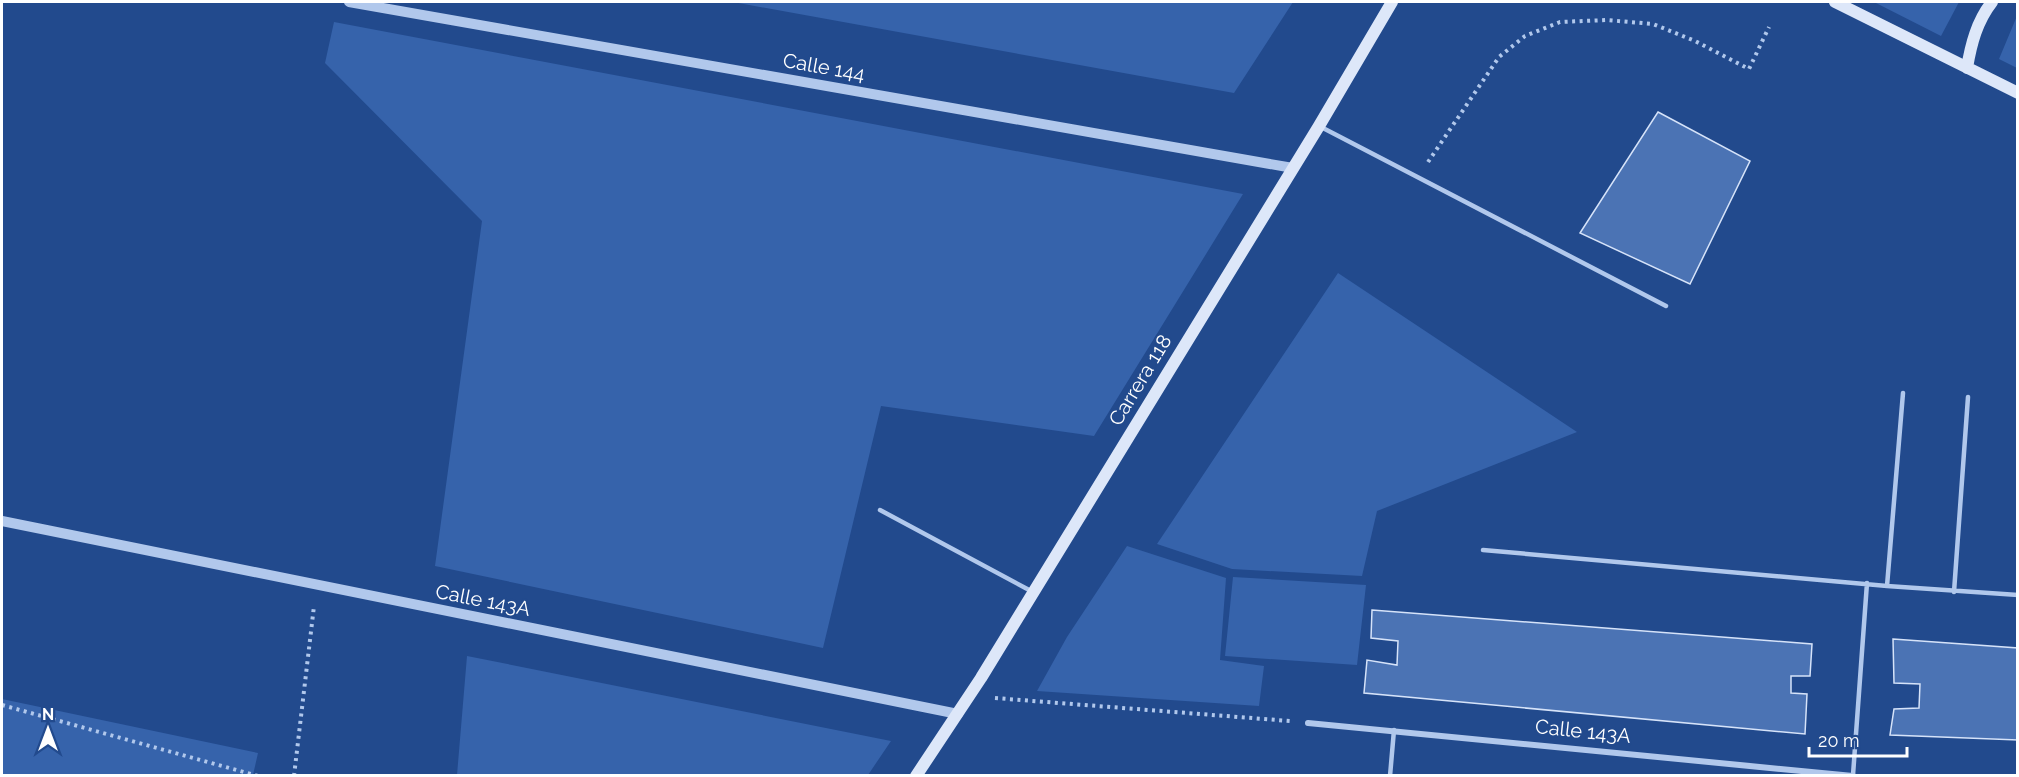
<svg xmlns="http://www.w3.org/2000/svg" width="2019" height="777" font-family="Raleway,sans-serif">
<rect width="100%" height="100%" fill="#224a8d"/>
<path fill="#3663ab" d="M733,2H1293L1234,93Z
M1874,2H1959L1941,36Z
M2017,16L2018,68H2017L1999,59Z
M334,22L1243,194L1094,436L881,406L823,648L435,566L482,221L325,63Z
M1338,273L1577,432L1377,511L1362,576L1232,569L1157,544Z
M1127,546L1226,578L1220,660L1264,666L1259,706L1037,691L1067,637Z
M1233,577L1366,585L1357,665L1225,656Z
M467,656L891,741L868,775H457Z
M2,699L258,753L253,775H2Z"/>
<path fill="#4b73b4" stroke="#d6e3f9" stroke-width="1.5" d="M1658,112L1750,161L1690,284L1580,233Z
M1372,610L1812,644L1810,676H1791V693L1807,694L1805,734L1364,693L1367,660L1397,665L1398,641L1371,638Z
M1893,639L2018,648V740L1890,735L1894,709L1919,708L1920,684L1894,683Z"/>
<g fill="none" stroke-linecap="round" stroke-linejoin="round">
<path stroke="#b1c8ec" stroke-width="4" stroke-dasharray="3 4.5" stroke-linecap="butt" d="M1428,162L1499,57L1525,36L1560,22L1607,20L1653,24L1695,41L1749,69L1769,27
M995,698L1290,721
M2,705L258,776
M294,776L314,606"/>
<path stroke="#b1c8ec" stroke-width="4.5" d="M1321,127L1666,306
M880,510L1031,591
M1483,550L1887,586L2018,595
M1887,586L1903,393
M1954,592L1968,397
M1853,775L1867,583
M1390,776L1394,730"/>
<path stroke="#b1c8ec" stroke-width="6" d="M1308,723L1853,776"/>
<path stroke="#b1c8ec" stroke-width="10" d="M349,2L1293,168
M2,521L958,714"/>
<path stroke="#dde7f9" stroke-width="12" d="M1835,2L2018,93
M1967,68C1971,44 1977,21 1992,2
M916,776L981,678L1319,126L1392,2"/>
</g>
<g text-anchor="middle" dominant-baseline="central" stroke-width="4.5" stroke-linejoin="round" paint-order="stroke">
<g font-size="20" fill="#fff" stroke="#224a8d">
<text transform="translate(824 67) rotate(10)">Calle 144</text>
<text transform="translate(1140 380) rotate(-59)">Carrera 118</text>
<text transform="translate(483 600) rotate(11)">Calle 143A</text>
<text transform="translate(1583 731) rotate(6)">Calle 143A</text>
</g>
</g>
<rect width="2019" height="777" fill="none" stroke="#ffffff" stroke-width="6"/>
<g transform="translate(48 729)" stroke="#224a8d" stroke-width="4.5" paint-order="stroke">
<path d="M0-4.5L10 22L0 15L-10 22Z" fill="#ffffff"/>
<text y="-9" font-size="16" font-weight="bold" text-anchor="middle" fill="#ffffff">N</text>
</g>
<path d="M1809 747v9h98v-9" fill="none" stroke="#ffffff" stroke-width="3"/>
<text x="1818" y="747" font-size="18" fill="#ffffff" stroke="#224a8d" stroke-width="4.5" paint-order="stroke">20 m</text>
</svg>
